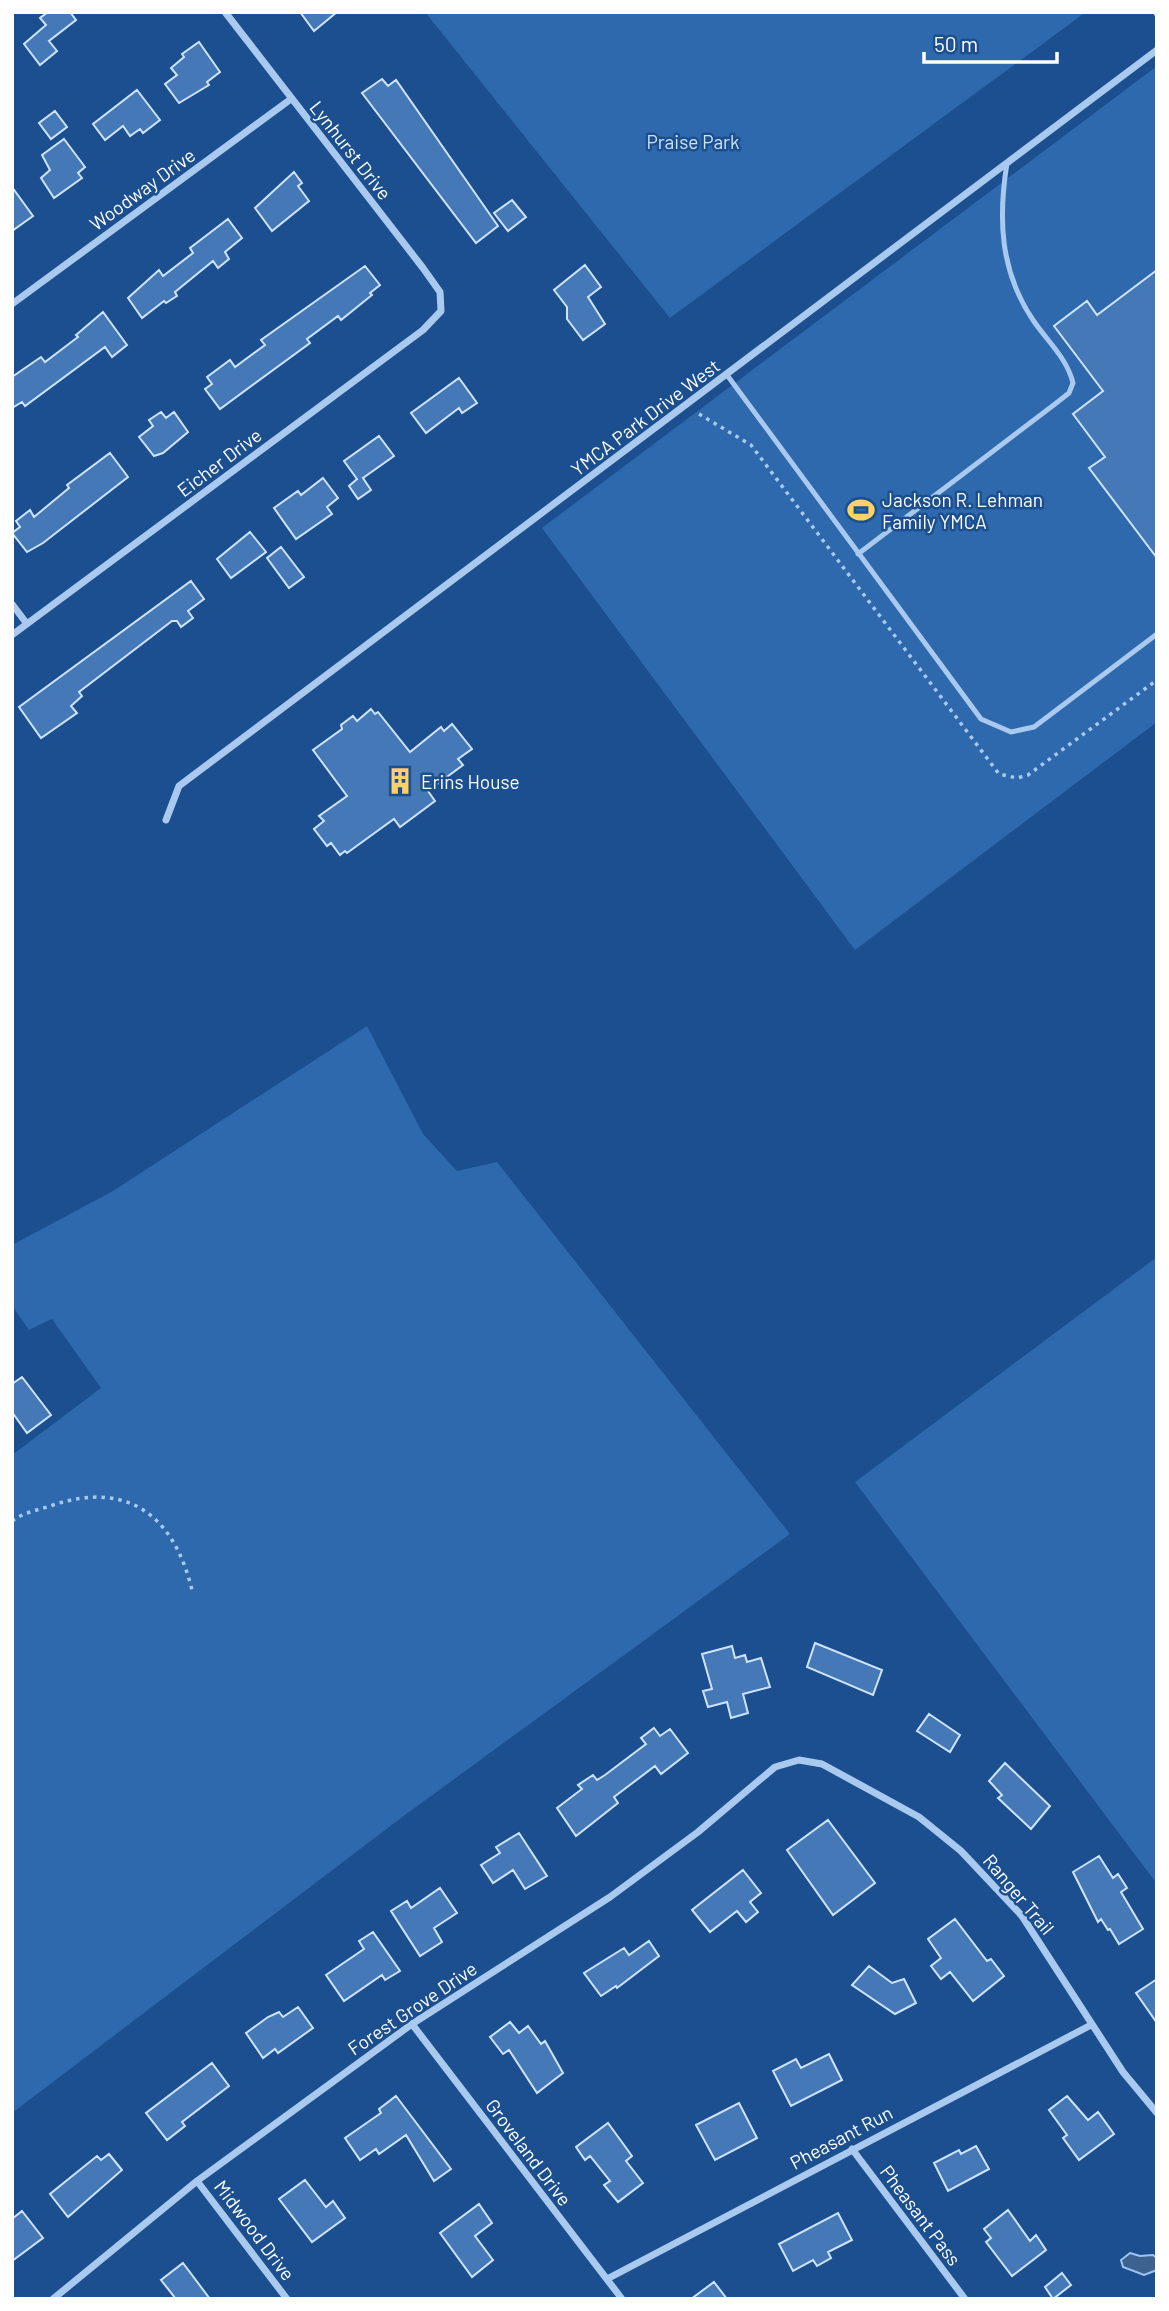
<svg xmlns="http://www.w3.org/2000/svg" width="1169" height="2311" font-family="Barlow,sans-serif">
<rect width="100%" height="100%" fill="#1b4f8f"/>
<path fill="#2e69ad" d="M425,12H1086L670,318Z
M1157,66V722L855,950L542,528Z
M367,1026L423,1134L457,1171L497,1162L790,1534L405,1815L12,2113V1455L101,1388L52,1319L29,1330L15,1310L12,1299V1245L113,1191Z
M1157,1257V1884L855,1482Z"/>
<path fill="#3c6290" stroke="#9cc4f0" stroke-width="2" d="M1130,2253L1140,2256L1153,2255L1157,2258V2270L1144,2275L1123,2267L1121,2260Z"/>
<path fill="#4478b7" stroke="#cfe3fa" stroke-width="2" d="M48,12H70L76,20L49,41L57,51L40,65L24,44L46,25L40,18Z
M300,12H337L314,31Z
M199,42L220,72L207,82L209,85L179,103L165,84L177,75L171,68L184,57L182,54Z
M382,79L388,86L396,80L498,226L476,243L362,93Z
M137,90L160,120L143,133L140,129L130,136L123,126L105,140L93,124Z
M55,111L67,127L51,139L39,123Z
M64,139L85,167L78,173L82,178L54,198L41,178L50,170L42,155Z
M294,172L302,183L298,186L309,201L272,231L255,208Z
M12,187L33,216L12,231Z
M512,200L526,217L508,231L494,213Z
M228,219L242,238L225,252L229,259L218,268L213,261L175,292L177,296L166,303L164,301L142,318L128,298L159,270L163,276L193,253L190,248Z
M585,265L601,287L588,297L605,324L583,340L567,319V307L554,290Z
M365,266L380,285L370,293L372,295L341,320L338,316L307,339L310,343L220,409L205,389L212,384L207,377L230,360L235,367L265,345L261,340Z
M1157,270V558L1089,468L1105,457L1073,414L1103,391L1054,326L1087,301L1097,315Z
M103,312L127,345L112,357L105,347L25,406L22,402L12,408V377L41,357L45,362L78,337L76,335Z
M459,378L477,403L462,413L459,408L426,433L411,413Z
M161,412L166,418L174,412L188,432L163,453L154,456L139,437L153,426L149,420Z
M379,436L394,456L363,478L371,490L358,499L349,486L357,479L344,461Z
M110,453L128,477L43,543L27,552L12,533L20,527L16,521L30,510L34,517L69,488L67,485Z
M323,478L338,498L327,507L332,514L296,539L274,508L298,491L301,495Z
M250,532L266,552L231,578L217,559Z
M281,547L304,577L289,588L267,558Z
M191,581L204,599L188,611L193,618L181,627L177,621H172L79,692L82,696L71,706L77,713L41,738L19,707Z
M371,709L375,714L378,712L410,752L441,727L444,731L452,724L472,749L458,759L463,765L428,791L435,801L400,827L394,819L347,853L345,851L340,855L331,843L327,846L314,829L324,821L319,816L347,796L313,750L342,729L341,725L353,716L357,721Z
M22,1377L51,1415L27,1433L12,1412V1384Z
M815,1643L882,1670L873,1695L807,1667Z
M732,1646L735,1658L745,1655L747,1662L761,1658L770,1687L743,1694L748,1713L731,1718L727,1702L708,1707L703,1691L712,1689L702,1654Z
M929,1714L960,1735L950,1752L917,1731Z
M654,1728L660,1736L670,1729L688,1753L661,1774L655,1766L614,1797L618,1803L576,1836L557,1808L582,1789L578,1785L593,1775L597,1780L605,1775L646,1744L641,1738Z
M1005,1763L1050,1806L1031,1829L998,1798L1002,1795L989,1781Z
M828,1820L875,1883L833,1915L787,1850Z
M519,1833L547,1876L525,1889L513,1870L493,1883L481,1865L500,1853L496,1847Z
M1099,1856L1113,1878L1118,1874L1127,1888L1121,1892L1143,1929L1119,1944L1110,1929L1108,1930L1101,1919L1098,1922L1073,1872Z
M743,1870L761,1893L750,1902L758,1912L746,1922L737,1911L710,1932L692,1910Z
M440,1888L457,1913L434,1928L442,1942L420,1956L391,1911L407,1901L411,1908Z
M955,1919L987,1961L991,1959L1004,1976L973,2001L950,1972L941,1979L931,1966L941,1958L928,1939Z
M373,1932L400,1971L385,1980L382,1975L344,2001L326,1975L364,1949L359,1941Z
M649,1941L659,1956L617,1988L616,1986L601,1996L584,1973L624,1948L629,1955Z
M869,1966L892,1983L904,1979L916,2003L895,2014L852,1985Z
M1157,1979V2023L1136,1993Z
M298,2007L313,2028L278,2053L275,2049L263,2058L246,2033L268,2017L279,2012L283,2017Z
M510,2022L519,2033L528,2026L541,2044L545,2041L563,2073L537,2093L509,2050L503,2054L490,2037Z
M829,2054L842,2080L791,2106L773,2071L796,2059L801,2068Z
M212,2063L229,2086L182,2122L185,2126L167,2140L146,2113Z
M396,2096L451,2169L434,2181L406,2135L379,2154L376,2149L360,2160L345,2138L381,2113L379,2109Z
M1067,2096L1088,2120L1098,2112L1114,2134L1079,2160L1063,2138L1067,2135L1049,2110Z
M739,2103L757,2138L715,2160L696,2125Z
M608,2123L632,2156L626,2161L643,2183L618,2202L604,2185L610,2181L590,2156L585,2160L576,2147Z
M976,2146L989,2169L948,2191L934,2163L959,2150L961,2154Z
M109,2154L122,2170L68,2217L50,2194L97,2156L101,2160Z
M305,2180L326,2207L333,2201L345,2218L312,2242L279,2199Z
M479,2204L492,2223L475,2236L493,2260L472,2277L440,2233Z
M1008,2210L1030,2241L1036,2235L1046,2250L1012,2276L986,2242L991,2238L984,2229Z
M22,2211L43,2238L12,2261V2219Z
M838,2213L852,2240L828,2252L831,2258L817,2266L813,2260L793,2271L779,2244Z
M183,2263L210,2299H176L161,2280Z
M1062,2273L1071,2285L1053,2299L1045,2287Z
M714,2282L727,2299H691Z"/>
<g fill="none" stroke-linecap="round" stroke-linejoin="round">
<path stroke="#a9c9ee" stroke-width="3.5" stroke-dasharray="3.5 5" stroke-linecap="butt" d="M699,414L751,445L999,774L1017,778L1028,775L1157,680
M12,1521C24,1512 39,1510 53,1505C128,1480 174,1516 192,1590"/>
<path stroke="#a9c9ee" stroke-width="5" d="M727,375L981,719L1011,732L1034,727L1157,634
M858,554L1055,404L1069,393L1073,383C1067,358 1047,341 1033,320C1000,271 998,219 1007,163"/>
<path stroke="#a9c9ee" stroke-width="7" d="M1156,12L1157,13
M12,304L291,99
M12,604L27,624
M12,635L423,330L441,311L440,292L423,268L225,12
M166,820L179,786L1157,50
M412,2024L622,2299
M852,2149L965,2299
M197,2181L287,2299
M607,2279L1091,2025
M53,2299L197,2181L412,2024L610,1897L698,1832L775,1767L799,1760L822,1764L919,1817L961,1851L1022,1916L1123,2072L1157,2113"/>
</g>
<defs>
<symbol id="stadium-bare" viewBox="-9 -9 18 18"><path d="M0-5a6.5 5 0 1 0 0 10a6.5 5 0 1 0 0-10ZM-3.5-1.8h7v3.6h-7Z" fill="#ffd166" stroke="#1b4f8f" stroke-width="2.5" paint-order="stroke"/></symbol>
<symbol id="building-bare" viewBox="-9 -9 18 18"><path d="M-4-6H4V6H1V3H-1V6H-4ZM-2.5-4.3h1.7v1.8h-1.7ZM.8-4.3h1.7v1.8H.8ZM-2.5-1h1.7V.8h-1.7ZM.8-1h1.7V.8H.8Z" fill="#ffd166" stroke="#1b4f8f" stroke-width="2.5" paint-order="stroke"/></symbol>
</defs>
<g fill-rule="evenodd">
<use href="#stadium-bare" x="842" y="491" width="38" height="38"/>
<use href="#building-bare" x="381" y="762" width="38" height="38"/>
</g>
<g text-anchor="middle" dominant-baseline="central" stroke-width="5" stroke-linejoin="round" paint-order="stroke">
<g font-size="19" fill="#cfe3fa" stroke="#1b4f8f">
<text x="693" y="141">Praise Park</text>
</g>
<g font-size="19" fill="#fff" stroke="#1b4f8f">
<text transform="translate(351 150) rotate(52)">Lynhurst Drive</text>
<text transform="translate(142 189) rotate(-36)">Woodway Drive</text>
<text transform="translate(645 417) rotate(-37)">YMCA Park Drive West</text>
<text transform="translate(219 462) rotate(-37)">Eicher Drive</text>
<text transform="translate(1019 1894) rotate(50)">Ranger Trail</text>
<text transform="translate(412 2008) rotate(-34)">Forest Grove Drive</text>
<text transform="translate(841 2137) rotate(-28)">Pheasant Run</text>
<text transform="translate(529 2152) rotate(53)">Groveland Drive</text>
<text transform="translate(921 2215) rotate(53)">Pheasant Pass</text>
<text transform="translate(255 2230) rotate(53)">Midwood Drive</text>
</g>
<g font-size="19" fill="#fff" stroke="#1b4f8f" text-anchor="start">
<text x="882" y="499">Jackson R. Lehman<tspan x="882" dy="22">Family YMCA</tspan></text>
<text x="421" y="781">Erins House</text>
</g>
</g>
<rect width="1169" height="2311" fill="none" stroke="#ffffff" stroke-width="28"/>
<path d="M924 52v10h133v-10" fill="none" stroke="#ffffff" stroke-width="3.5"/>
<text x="934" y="52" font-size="21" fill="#ffffff" stroke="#1b4f8f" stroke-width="5" paint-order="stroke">50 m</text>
</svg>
